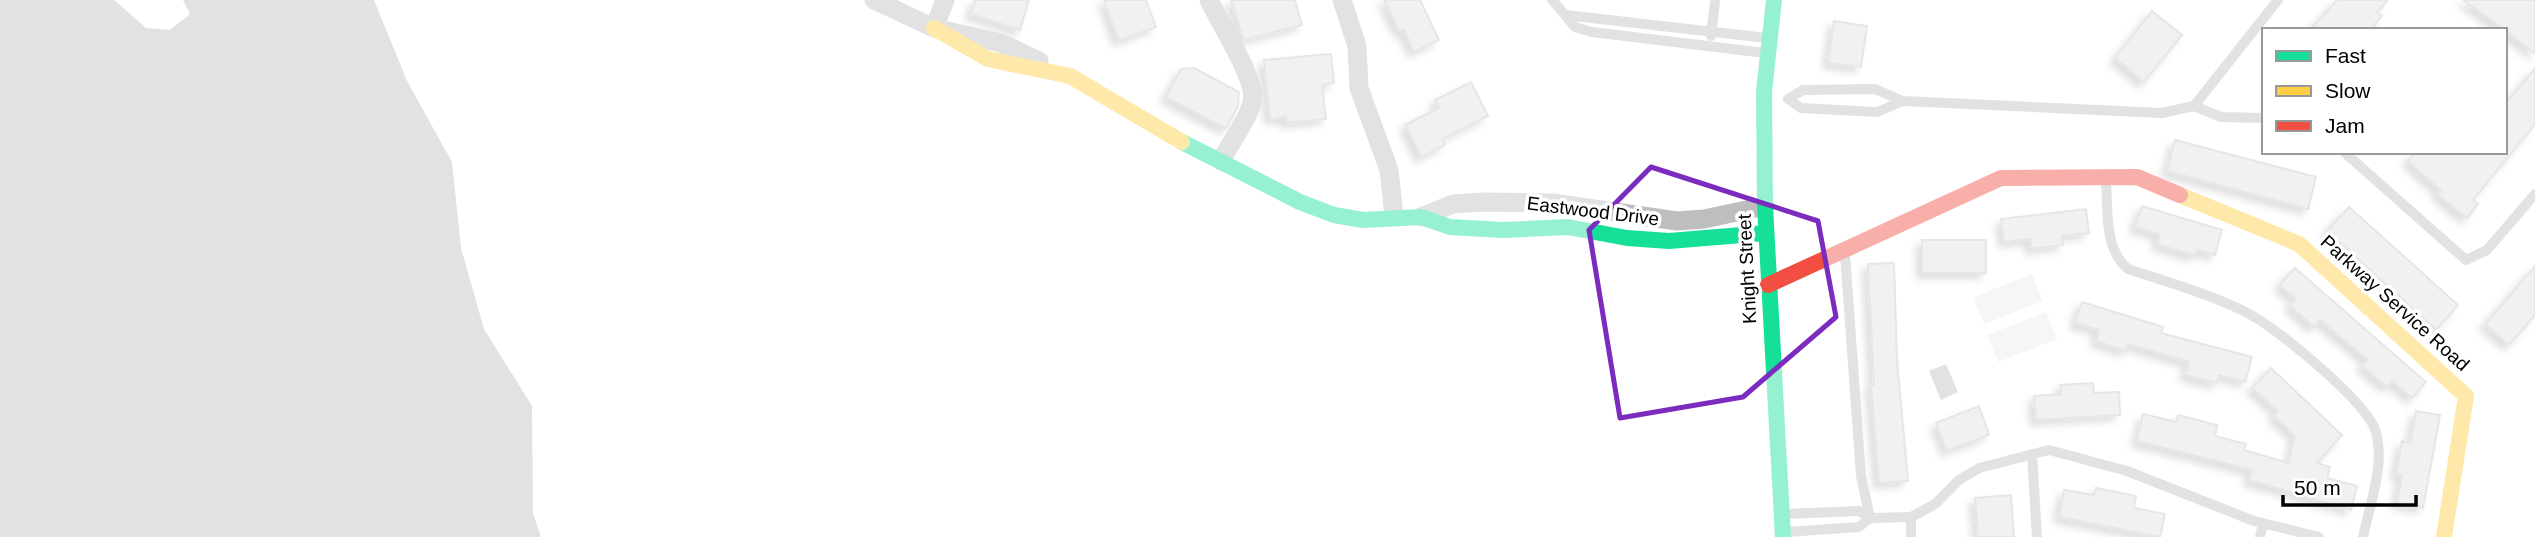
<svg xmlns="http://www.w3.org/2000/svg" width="2535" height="537" font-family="Helvetica,sans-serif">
<defs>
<filter id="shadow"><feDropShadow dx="-5.5" dy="5.5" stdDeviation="3.5" flood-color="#0004"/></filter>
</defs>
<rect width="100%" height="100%" fill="#fff"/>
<path fill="#ececec" d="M2032,274L2043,301L1984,324L1973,297Z
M2046,312L2057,339L1998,362L1987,335Z"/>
<path fill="#bfbfbf" d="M0,0H114L146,28L170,30L190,14L183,0H374L407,81L452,162L461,248L484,329L532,406L533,513L541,537H0Z
M1946,364L1958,392L1941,400L1929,371Z"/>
<path fill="#dfdfdf" stroke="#c7c7c7" stroke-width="2" filter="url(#shadow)" d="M975,0H1029L1020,30L971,14Z
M1104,0H1146L1156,27L1119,41Z
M1231,0H1295L1302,25L1244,40Z
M1384,0H1420L1439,40L1414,52L1404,30L1400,32Z
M2337,0H2388L2377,12L2382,16L2370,30H2310Z
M2463,0H2535V54L2505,30Z
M2152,11L2182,35L2144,82L2115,58Z
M1834,21L1867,26L1861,67L1828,63Z
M1331,54L1334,83L1322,85L1326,119L1286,123V117L1270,119L1264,60Z
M1194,68L1239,92L1238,106L1226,129L1166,97L1181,69Z
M2535,68V124L2473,200L2478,204L2467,218L2438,195L2441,191L2408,161L2415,152H2505V104Z
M1471,82L1488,116L1442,139L1445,145L1421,157L1405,125L1439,108L1435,100Z
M2175,140L2316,177L2308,209L2167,171Z
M2142,206L2222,230L2215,255L2197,250L2195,256L2157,244L2160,235L2135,227Z
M2349,207L2458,305L2436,330L2327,231Z
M2086,209L2089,233L2062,236L2063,245L2031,249L2030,239L2004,242L2001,219Z
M1922,240H1986V273H1922Z
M1894,263L1897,361L1908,481L1879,483L1871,386L1874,385L1868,264Z
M2535,266V315L2509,345L2485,324Z
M2295,268L2426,382L2412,398L2392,381L2387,387L2362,366L2368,360L2320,320L2314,327L2290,306L2296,299L2279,285Z
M2082,302L2163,327L2161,333L2252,357L2245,382L2219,375L2217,383L2185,375L2189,362L2128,344L2126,351L2096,341L2099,330L2075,323Z
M2271,368L2342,435L2317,463L2330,467L2327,478L2357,486L2351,510L2249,480L2252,470L2137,441L2143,414L2176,422L2178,415L2217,425L2215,436L2246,444L2244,450L2288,463L2295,436L2274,416L2278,411L2252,388Z
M2093,383L2094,393L2119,392L2120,415L2036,420L2034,396L2061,394L2060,385Z
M1979,406L1989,435L1947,451L1936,423Z
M2416,411L2440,415L2423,508L2397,503L2402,475L2396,474L2402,441L2410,443Z
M2096,488L2136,496L2134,508L2165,514L2160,537L2059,517L2064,490L2094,495Z
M2011,495L2014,537H1978L1975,498Z"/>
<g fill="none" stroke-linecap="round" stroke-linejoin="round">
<path stroke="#bebebe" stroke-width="10" d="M1552,0L1565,15
M1711,36L1715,2
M1765,53L1592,32L1575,27L1565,15L1767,38
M1903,101L1877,112L1801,108L1788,99L1803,90L1875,89L1903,101L2162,113L2194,106L2278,0
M2194,106L2221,117L2264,118
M2344,152L2466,260L2487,250L2535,194
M2106,181C2108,211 2104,249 2128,269C2164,281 2222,298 2253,316C2281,332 2368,403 2376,432C2385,465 2370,504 2363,537
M1845,254L1861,476L1870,518L1911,517L1935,504L1959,480L1979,468L2049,450L2127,471L2254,521L2319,537
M2032,454L2037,537
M1785,514L1859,511L1870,518L1859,527L1786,532
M1911,537V517
M2260,537L2263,523"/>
<path stroke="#bebebe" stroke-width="19" d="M874,0L934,28L1001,43L1039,61
M1209,0C1220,24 1258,81 1252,103C1246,123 1230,143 1221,161
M1342,0L1357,46L1359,88L1389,170L1394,216
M934,28L945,0
M1421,217L1453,204L1483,202L1553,203L1677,221L1704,219L1765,206"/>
<path stroke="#16e098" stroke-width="16" d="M1774,0L1764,92L1765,206L1783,537
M1182,142L1300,202L1334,215L1363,220L1421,217L1450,227L1503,230L1568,227L1627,238L1669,241L1766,233"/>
<path stroke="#ffcf43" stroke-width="16" d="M934,28L988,59L1070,76L1182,142
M2180,195L2299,244L2466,396L2444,537"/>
<path stroke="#f24e42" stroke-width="16" d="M1768,285L2001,178L2137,177L2180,195"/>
</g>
<path d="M0 0H2535V537H0ZM1651,167L1818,221L1836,317L1743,397L1620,418L1589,230Z" fill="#fff" fill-opacity=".55" fill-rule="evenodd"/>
<path fill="none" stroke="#7b2cbf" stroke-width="5" stroke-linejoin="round" d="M1651,167L1818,221L1836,317L1743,397L1620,418L1589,230Z"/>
<g text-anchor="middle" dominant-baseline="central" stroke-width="7" stroke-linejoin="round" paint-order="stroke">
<g font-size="19" fill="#000" stroke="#fff">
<text transform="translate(1593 211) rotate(7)">Eastwood Drive</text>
<text transform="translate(1747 269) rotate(-93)">Knight Street</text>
<text transform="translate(2395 303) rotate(42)">Parkway Service Road</text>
</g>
</g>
<rect x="2262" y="28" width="245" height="126" fill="#ffffff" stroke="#999999" stroke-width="2"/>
<rect x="2276" y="51" width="35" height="10" fill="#16e098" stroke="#999999" stroke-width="2"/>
<text x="2325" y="63" font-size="21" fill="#000000">Fast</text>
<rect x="2276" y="86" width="35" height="10" fill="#ffcf43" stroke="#999999" stroke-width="2"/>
<text x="2325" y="98" font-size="21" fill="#000000">Slow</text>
<rect x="2276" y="121" width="35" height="10" fill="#f24e42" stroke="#999999" stroke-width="2"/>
<text x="2325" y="133" font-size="21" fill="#000000">Jam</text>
<path d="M2283 495v10h133v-10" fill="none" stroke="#000000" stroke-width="3.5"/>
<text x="2294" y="495" font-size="21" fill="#000000" stroke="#ffffff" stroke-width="5" paint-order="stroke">50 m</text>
</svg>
